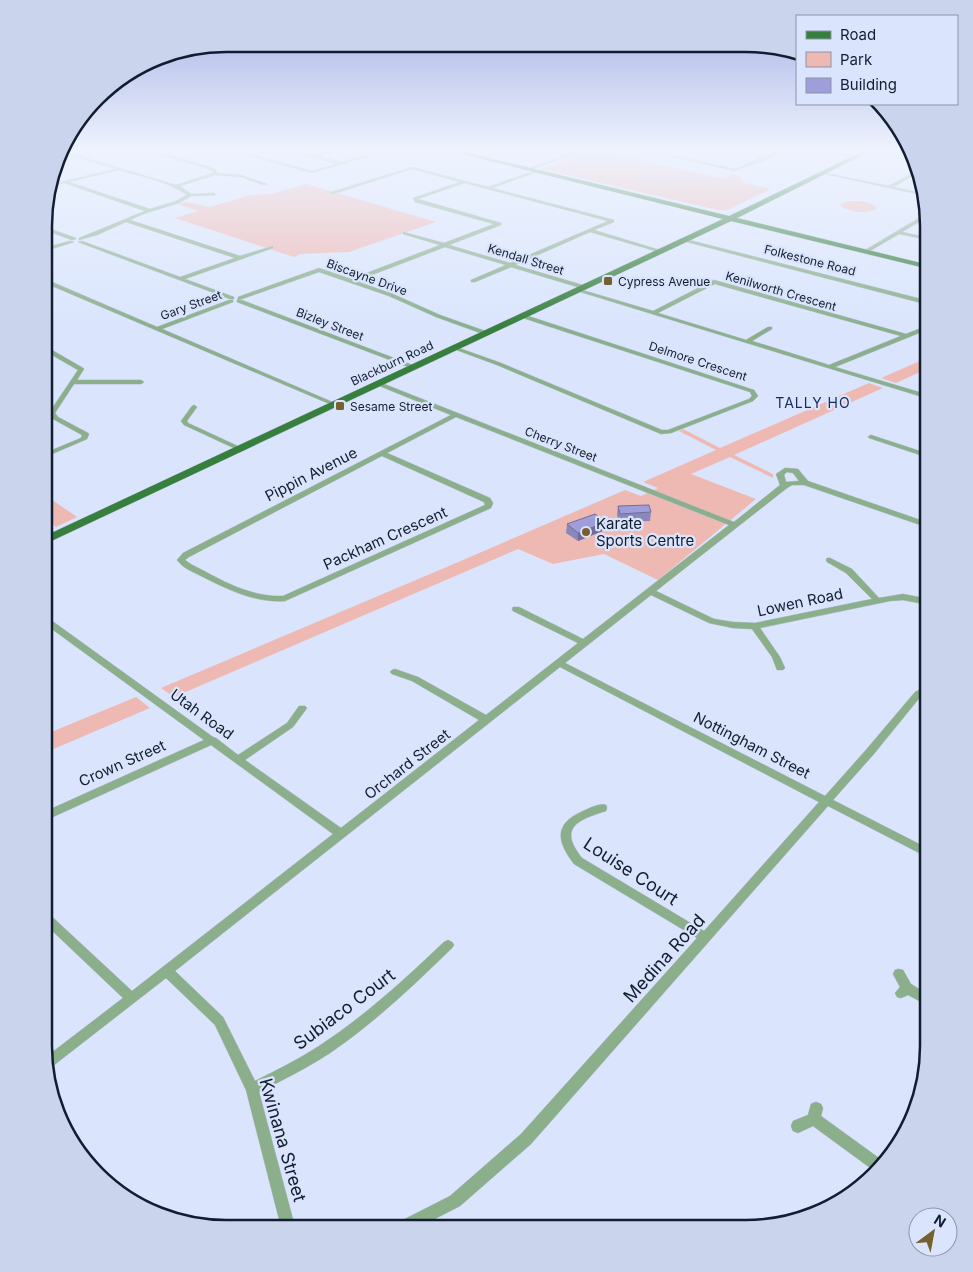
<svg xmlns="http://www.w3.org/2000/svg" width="973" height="1272" font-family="Inter,sans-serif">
<rect width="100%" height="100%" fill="#dae5fd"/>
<path fill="#eeb9b3" d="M592,149L724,179L732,174L739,176L744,183L771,189L727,210H718L541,169Z
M306,184L436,222L349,252L301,254L294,257L175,218L198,211L178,204L185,202L210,207L251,195L271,194Z
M849,201C858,201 873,200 877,209C866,214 852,213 841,206V204Z
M929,357V368L896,383L881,378Z
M869,383L883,388L734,455L773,474V478L730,457L691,474L756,499L658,580L604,554L553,564L518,549L174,697L161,688L456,563L625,490L641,496L658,488L643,482L716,450L679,431L683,429L720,448Z
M45,495L77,517L56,527L45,519Z
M136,697L150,708L44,753V735Z"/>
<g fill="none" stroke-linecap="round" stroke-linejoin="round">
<defs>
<path id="street" d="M141,149H147L211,167L216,170L217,173L241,175L267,184L263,185L241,177L215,175L180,186L191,194L214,193L216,195L191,196L179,203L143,214L130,220L240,256L273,246V248L185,279L234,297V299H230L78,242L82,241L180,277L235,258L126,222L97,235L79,240V238L145,211L64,183L51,186L52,184L116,169L76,157L59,162L60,159L72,156L62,153L63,151L176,185L213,173V172L209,169ZM119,170C142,177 168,181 187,195L176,201L150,209L69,182Z
M225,149H231L312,171L337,164L284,149C295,149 306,156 315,155C325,153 333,149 343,149L318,156L341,162L389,149H395L312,173Z
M584,149H589L530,170L527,169Z
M639,149H645L735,169L761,158L721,149C734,149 756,158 765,156C773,155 779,149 788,149L767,159L735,171Z
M809,149H816L850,156L848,157Z
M412,167L488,187L537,170V172L492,188L614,220V222L594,230L663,251L659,252L590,232L515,265L586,286L587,287L584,289L511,267L475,282H471V280L506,265L445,247L356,281L393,294L440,315L488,332L489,333L486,335L436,317L389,296L319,272L242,299H238V297L319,268L351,279L440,245L403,234V232L444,243L494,224L415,202L413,198L460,182L412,169L333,194L329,193ZM465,183L608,221L510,263L449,245L501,225V223L418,199Z
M916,171L917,174L893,187L921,193L922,195L820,173L822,172L888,186Z
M50,209L54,210L45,213V210Z
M926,214L927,217L902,232L929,238V240L899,234L868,252L864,251Z
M45,227L76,238V239L72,240L45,230Z
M685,239L929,301V305L683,241V239Z
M70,241L74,242L45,251V248Z
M45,279L157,327L229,300H233V302L162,329L337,404L336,405H332L45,283Z
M714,280L906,334L929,325V329L835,367L929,395V399L574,290L579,289L653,311ZM715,284L901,336L829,365L752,341L772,329V327H768L746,340L658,313Z
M239,299L415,366L416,367L411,368L237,302V300Z
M522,314L754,390L758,396L753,401L671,433L661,434L497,365L451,348L456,347L501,363L662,430H668L749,399L752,396L750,392L520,317L519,316Z
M45,346L83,368L84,369L77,380H141L144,382L141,384H74L55,413L58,417L88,433L89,434L87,439L45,457V453L81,438L82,435L53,419L49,413L78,370L45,351Z
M379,382L734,522L780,485L776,474L785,468L798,469L808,481L929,523V528L804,485H792L787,488L656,591L714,619L733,622L755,623L872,599L846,573L827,562L826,560L827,558H830L852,569L879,598L903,594L929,599V605L903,600L890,601L760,628L780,657L785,668L783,670H777L772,657L752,629L733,628L709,623L651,595L565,663L825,796L865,751L915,692L929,685V692L921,696L873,755L833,800L929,849V858L828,806L531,1144L460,1206L419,1227H397L399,1222L450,1196L521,1134L697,938L574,864C557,842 553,824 583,811C590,808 599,803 606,805L607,808L606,811C577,820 558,828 582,858L704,931L819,802L560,667L175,971L223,1017L255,1081C277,1070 299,1059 319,1046C365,1016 405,979 444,942L448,940L452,942L454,945L452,948C413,986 374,1023 330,1053C307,1068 283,1080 259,1092L295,1227H281L246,1090L215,1025L166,978L49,1069L46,1057L123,998L44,923V911L48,913L132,991L333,834L211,745L44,821V812L204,740L45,624V618H48L213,737L216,738L238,755L287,723L299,706H305L307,708L293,727L245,760L341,828L479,720L412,681L392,674L390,672L392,670L395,669L418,677L486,715L578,643L513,611L512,609L513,607H519L583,639L729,525L456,417L387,453L490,498L493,503L491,508L285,601C254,603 227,589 199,575C191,571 183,568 177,560L183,553L451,415L377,385L376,384ZM382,456L484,502L485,505L283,596C255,597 230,585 206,572C199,568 191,565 185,560L189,557ZM787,472L793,473L799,481L786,482L784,475Z
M194,405L197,407L187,421L188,423L242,448V450H238L184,425L181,421L192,406Z
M871,435L929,454V458L869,438L868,437Z
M899,969L903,970L911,984L929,995V1006L908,995L901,998L897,997L895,993L900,987L893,974L895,970Z
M816,1102L821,1104L823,1108L821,1116L883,1161L873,1170L813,1126L798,1133L793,1131L791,1126L793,1121L808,1115L811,1104Z"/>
<path id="primary" d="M442,149H452L729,216L868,149H875L737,218L929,265V269L731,221L45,544V536L723,219Z"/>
</defs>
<use href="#street" stroke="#b6c1d8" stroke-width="1"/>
<use href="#primary" stroke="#b6c1d8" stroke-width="1"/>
<use href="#street" fill="#8aaf8a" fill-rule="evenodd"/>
<use href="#primary" fill="#367f3c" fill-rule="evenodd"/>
</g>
<path fill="#8a88bb" d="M618,506L651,512L650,521L619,522L617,515Z
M606,522L605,530L578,541L566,533L567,524Z"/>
<path fill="#706f99" d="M606,522L605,530L578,541V533Z"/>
<path fill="#a09eda" stroke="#706f99" d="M649,505L651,512L620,514L618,506Z
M595,514L606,522L578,533L567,524Z"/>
<linearGradient id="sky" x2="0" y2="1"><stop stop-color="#a3b0e4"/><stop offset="0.46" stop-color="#eef3fe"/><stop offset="1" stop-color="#eef3fe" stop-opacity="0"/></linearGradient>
<rect width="973" height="327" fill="url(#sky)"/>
<g fill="#776030" stroke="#dae5fd" stroke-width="2">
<rect x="603" y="276" width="10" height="10" rx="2.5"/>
<rect x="335" y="401" width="10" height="10" rx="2.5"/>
<circle cx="586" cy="532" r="5"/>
</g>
<g text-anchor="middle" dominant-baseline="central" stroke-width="4.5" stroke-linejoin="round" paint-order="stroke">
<g font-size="12" fill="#131d31" stroke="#dae5fd">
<text transform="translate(526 259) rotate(17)">Kendall Street</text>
<text transform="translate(810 260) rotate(14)">Folkestone Road</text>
<text transform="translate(367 277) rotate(20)">Biscayne Drive</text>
<text transform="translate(781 291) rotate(16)">Kenilworth Crescent</text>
<text transform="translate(191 305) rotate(-20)">Gary Street</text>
<text transform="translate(330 324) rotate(21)">Bizley Street</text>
<text transform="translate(698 361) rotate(18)">Delmore Crescent</text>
<text transform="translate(392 363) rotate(-25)">Blackburn Road</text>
<text transform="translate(561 444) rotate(21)">Cherry Street</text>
</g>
<g font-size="12" fill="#131d31" stroke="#dae5fd" text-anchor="start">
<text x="618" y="281">Cypress Avenue</text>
<text x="350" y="406">Sesame Street</text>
</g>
<g font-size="14" letter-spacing="1" fill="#182b58" stroke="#dae5fd">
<text x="813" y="402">TALLY HO</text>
</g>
<g font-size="15" fill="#131d31" stroke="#dae5fd">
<text transform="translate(311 474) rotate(-27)">Pippin Avenue</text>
<text transform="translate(385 538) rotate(-24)">Packham Crescent</text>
<text transform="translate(800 602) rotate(-12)">Lowen Road</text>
<text transform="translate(202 714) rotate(36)">Utah Road</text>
<text transform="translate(752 745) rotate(27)">Nottingham Street</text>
<text transform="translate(122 763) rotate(-24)">Crown Street</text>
<text transform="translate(407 764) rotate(-38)">Orchard Street</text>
</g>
<g font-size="15" fill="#131d31" stroke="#dae5fd" text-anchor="start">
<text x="596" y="523">Karate<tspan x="596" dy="17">Sports Centre</tspan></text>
</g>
<g font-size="18" fill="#131d31" stroke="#dae5fd">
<text transform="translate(631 871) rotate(33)">Louise Court</text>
<text transform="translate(664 958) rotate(-48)">Medina Road</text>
<text transform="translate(344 1009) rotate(-37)">Subiaco Court</text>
<text transform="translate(283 1140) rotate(74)">Kwinana Street</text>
</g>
</g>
<path d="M0 0H973V1272H0ZM226 52H746A174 174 0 0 1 920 226V1046A174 174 0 0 1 746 1220H226A174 174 0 0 1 52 1046V226A174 174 0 0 1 226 52Z" fill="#cad5ed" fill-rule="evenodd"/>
<path fill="none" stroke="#131d31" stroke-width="2.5" d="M226 52H746A174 174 0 0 1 920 226V1046A174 174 0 0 1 746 1220H226A174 174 0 0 1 52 1046V226A174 174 0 0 1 226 52Z"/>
<rect x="796" y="15" width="162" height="90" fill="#dae5fd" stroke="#8a95ab"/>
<rect x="806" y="31" width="25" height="8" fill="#367f3c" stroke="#8a95ab"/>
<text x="840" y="40" font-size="15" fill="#131d31">Road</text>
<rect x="806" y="52" width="25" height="15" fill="#eeb9b3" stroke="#8a95ab"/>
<text x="840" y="65" font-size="15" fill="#131d31">Park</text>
<rect x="806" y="78" width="25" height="15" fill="#a09eda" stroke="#8a95ab"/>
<text x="840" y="90" font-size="15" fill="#131d31">Building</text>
<g transform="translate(933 1232) rotate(32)"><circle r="24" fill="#dae5fd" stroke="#8a95ab"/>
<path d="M0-4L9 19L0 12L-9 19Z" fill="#776030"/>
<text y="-8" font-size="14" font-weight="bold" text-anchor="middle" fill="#131d31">N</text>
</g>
</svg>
